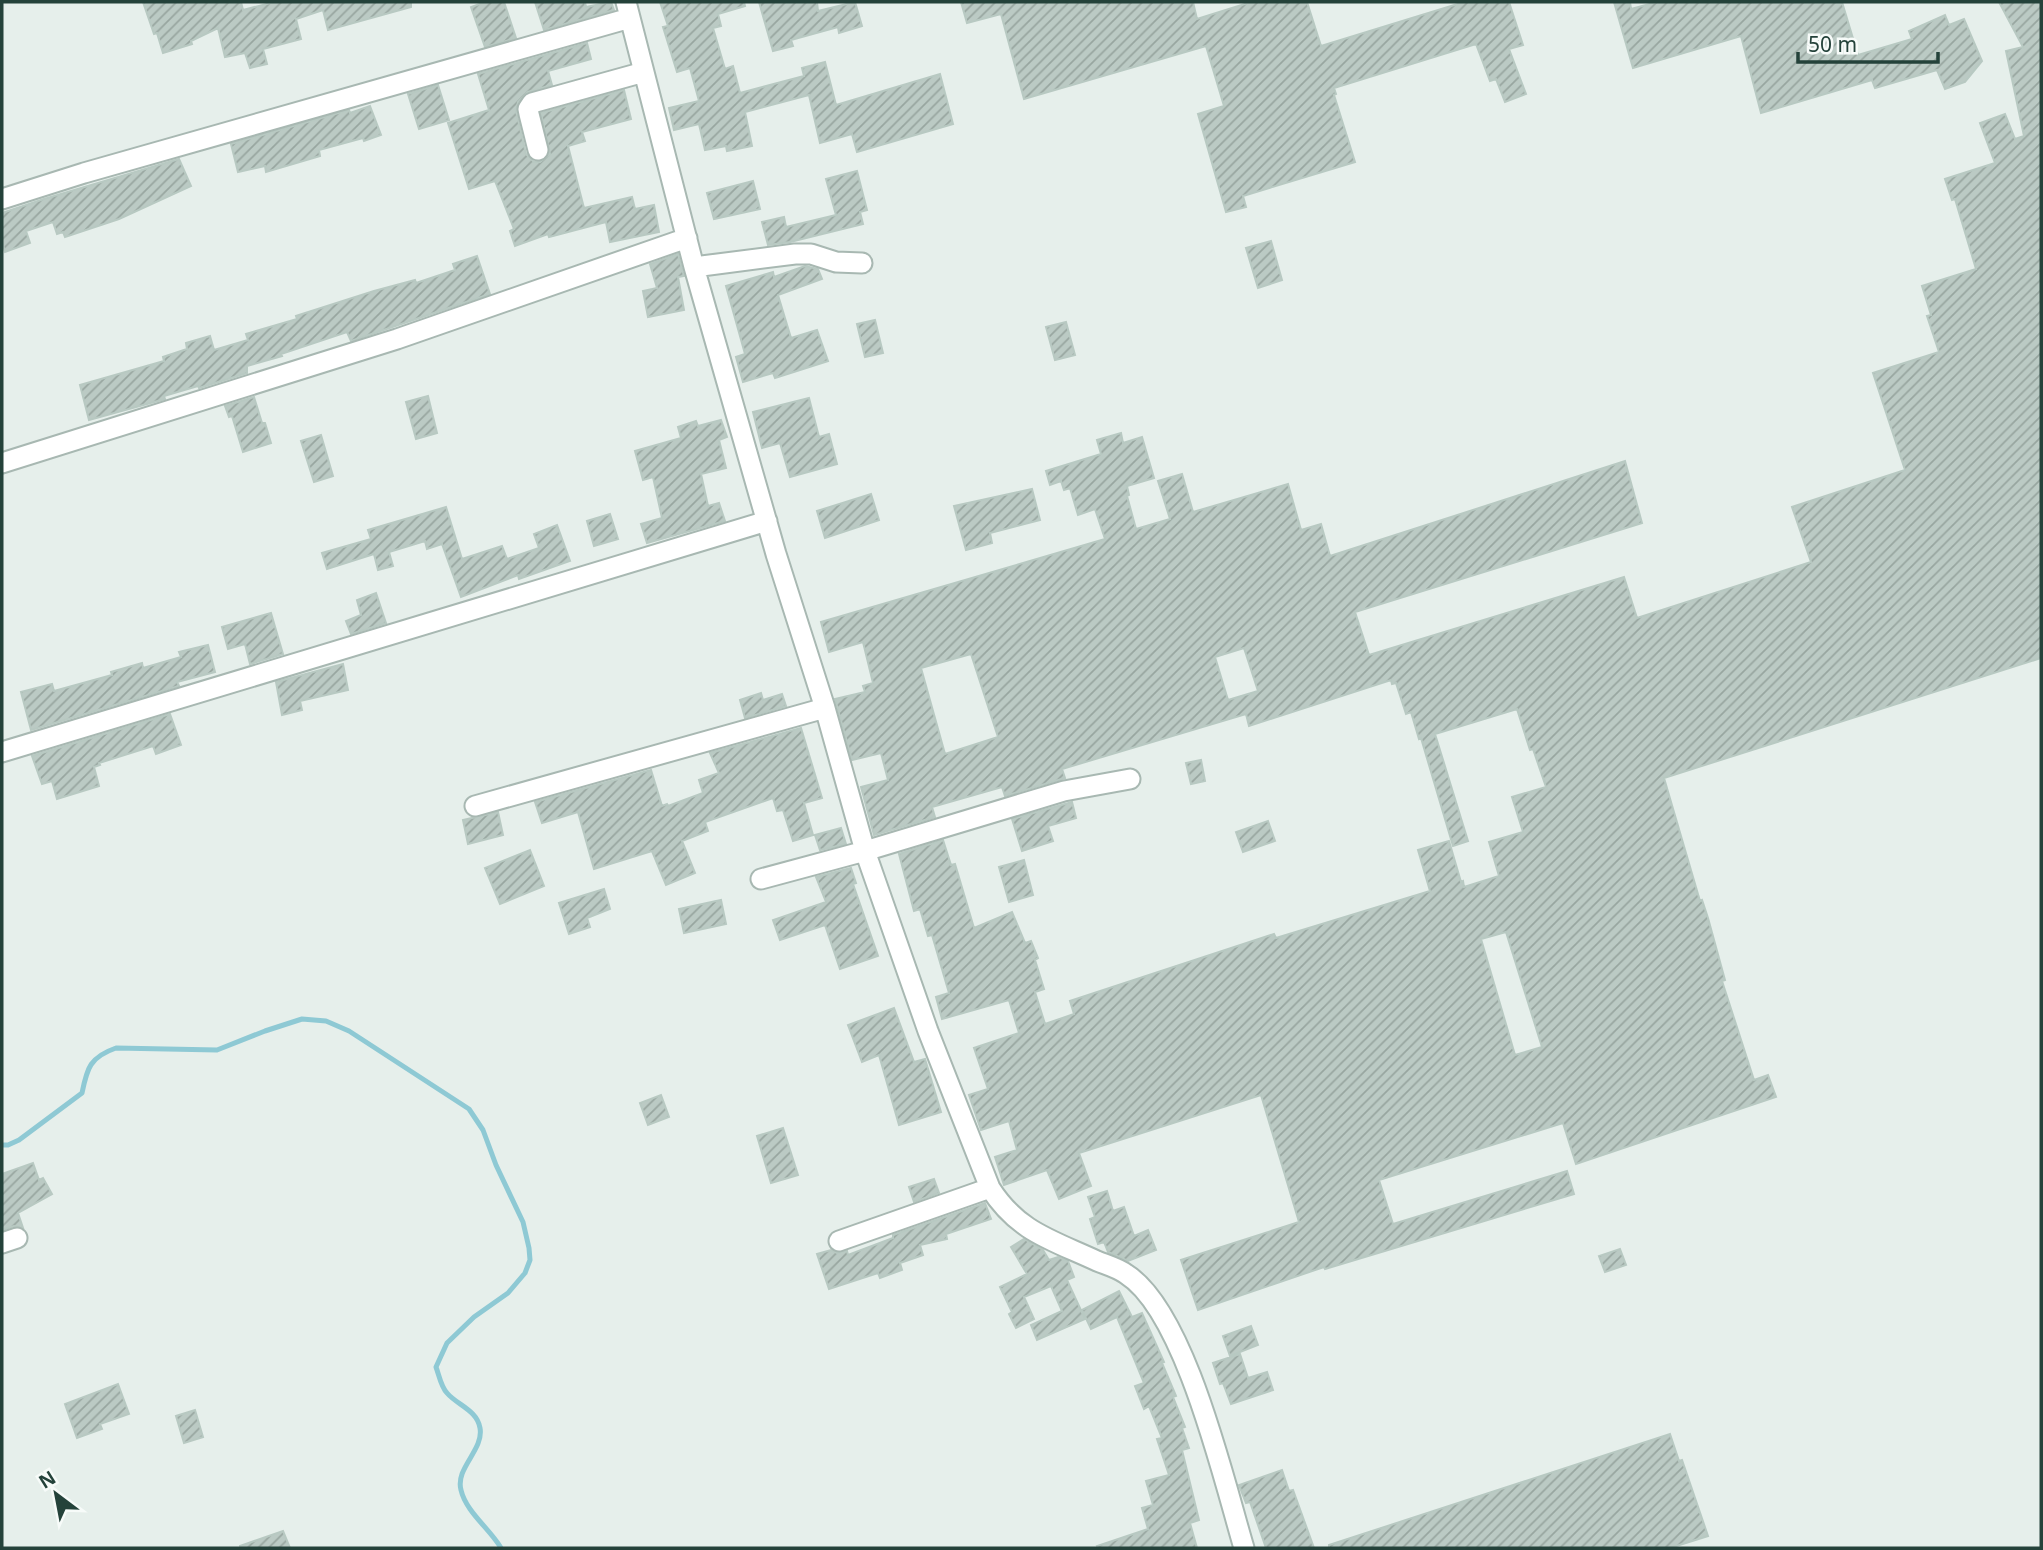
<svg xmlns="http://www.w3.org/2000/svg" width="2043" height="1550" font-family="'Noto Sans',sans-serif">
<defs>
<pattern id="building-hatch" width="6" height="6" patternUnits="userSpaceOnUse" patternTransform="scale(1.75)"><rect width="6" height="6" fill="#bbcac4"/><path d="M-1 1l2-2M0 6l6-6M5 7l2-2" fill="none" stroke="#98a6a0"/></pattern>
</defs>
<rect width="100%" height="100%" fill="#e6efeb"/>
<g fill="none" stroke-linecap="round" stroke-linejoin="round">
<path stroke="#8ec9d4" stroke-width="5" d="M2,1145H8L19,1140L82,1093C87,1068 90,1057 116,1048L217,1050L265,1031L302,1019L326,1021L349,1031L469,1109L483,1130L496,1165L523,1222L529,1248L530,1260L525,1273L508,1293L474,1317L447,1343L436,1367C439,1375 441,1387 447,1393C457,1405 477,1410 480,1428C484,1450 455,1468 461,1490C466,1512 490,1529 501,1548"/>
</g>
<path fill="url(#building-hatch)" stroke="#b8c9c2" stroke-width="2" fill-rule="evenodd" d="M143,2H241L243,10L274,2H411V7L328,30L323,10L296,19L301,39L263,49L267,64L250,68L245,53L225,57L218,28L191,41L192,44L163,53L157,33L154,34Z
M485,2H504L516,38L485,47L471,7Z
M535,2H585L586,7L611,2L614,10L544,30Z
M660,2H744L745,6L718,14L721,26L713,28L725,69L733,66L740,93L804,76L802,68L825,62L836,105L940,74L953,124L857,152L852,134L820,143L809,95L745,112L752,146L727,151L726,146L705,150L699,124L674,130L669,108L699,101L690,68L677,72L663,27L668,26Z
M759,2H817L818,11L855,2L862,26L839,33L838,27L791,40L793,46L773,51Z
M961,2H1193L1197,19L1251,2H1307L1321,46L1464,2H1509L1523,45L1509,49L1526,94L1505,102L1496,79L1490,81L1476,44L1334,88L1336,94L1334,95L1355,162L1243,196L1246,207L1226,212L1198,114L1224,106L1206,46L1024,99L1001,14L967,23Z
M1614,2H1630L1631,9L1657,2H1842L1858,55L1912,39L1909,31L1945,15L1949,25L1964,19L1982,61L1965,82L1945,89L1937,70L1875,88L1872,80L1761,113L1741,36L1633,68Z
M1999,2H2041V658L1664,778L1700,901L1702,900L1708,918L1725,980L1722,981L1754,1080L1768,1075L1776,1097L1576,1164L1563,1123L1379,1180L1393,1224L1567,1171L1574,1194L1325,1269L1324,1267L1198,1310L1181,1260L1299,1222L1261,1095L1079,1153L1091,1186L1059,1199L1047,1170L1004,1185L995,1157L1017,1150L1009,1121L981,1130L969,1095L988,1089L974,1048L1019,1033L1009,1000L942,1019L936,997L949,993L932,935L928,936L920,909L914,911L899,854L943,840L951,865L955,864L974,928L1012,912L1025,943L1031,941L1038,958L1035,960L1044,989L1035,992L1045,1024L1074,1014L1070,1001L1274,934L1276,938L1430,891L1418,850L1449,841L1461,882L1463,881L1464,887L1499,876L1489,842L1523,832L1512,797L1546,787L1533,749L1530,750L1517,709L1435,734L1468,841L1453,846L1421,738L1419,739L1411,712L1406,714L1396,683L1392,684L1391,680L1249,726L1246,714L1062,769L1065,778L1005,796L1002,787L932,807L935,817L874,835L861,787L888,780L881,753L852,760L835,699L865,692L863,686L873,683L863,642L829,652L821,622L1105,539L1095,509L1078,515L1070,488L1064,490L1061,481L1050,485L1046,471L1101,454L1097,440L1121,433L1123,443L1142,437L1154,478L1127,486L1129,495L1127,496L1136,529L1170,519L1158,481L1182,474L1193,512L1288,484L1301,530L1321,524L1330,556L1625,461L1642,523L1355,612L1369,655L1624,577L1637,618L1811,562L1792,507L1905,470L1873,373L1939,352L1927,316L1931,315L1922,286L1976,269L1955,199L1952,200L1945,179L1995,163L1980,123L2005,114L2015,139L2024,136L2006,51L2023,47ZM1244,648L1258,691L1228,700L1215,657ZM971,654L998,737L945,754L921,668ZM1506,932L1542,1047L1515,1055L1481,939Z
M587,43L591,59L548,71L552,85L528,92L518,102L516,111L526,154L534,162H540L550,154L541,113L624,90L631,119L582,132L585,141L568,146L584,208L632,197L635,209L654,205L659,232L610,242L606,222L549,237L548,234L515,246L510,231L514,229L495,181L469,189L448,123L489,110L478,74Z
M438,85L449,120L419,129L408,94Z
M370,106L381,135L364,141L363,138L319,150L320,156L266,172L265,166L238,172L231,144L349,110L350,113Z
M179,159L191,186L119,219L65,237L63,232L57,234L53,222L26,231L30,243L5,252L2,241V213L44,199Z
M857,171L867,210L860,212L863,224L790,242L768,245L762,222L784,217L786,227L836,215L826,179Z
M753,181L760,209L714,219L707,193Z
M1271,241L1282,280L1258,288L1246,248Z
M678,254L684,276L678,277L684,310L648,317L643,291L657,288L650,264Z
M477,256L490,294L351,341L347,332L281,354L282,356L247,366V373L199,388L198,386L164,396L165,399L89,420L80,385L164,361L163,357L187,349L186,343L210,336L214,350L248,340L246,334L297,319L296,316L374,291L415,280L416,283L455,270L453,264Z
M805,266L818,269L822,279L778,295L791,338L817,330L828,361L775,378L773,373L743,382L736,357L745,354L726,286L773,272L774,277Z
M875,320L883,353L865,357L857,324Z
M1066,322L1075,355L1055,360L1046,327Z
M428,396L437,433L416,439L406,402Z
M254,397L262,423H265L271,443L243,452L232,416L229,417L225,406Z
M809,398L819,437L829,434L837,464L790,477L780,443L762,448L753,412Z
M721,420L727,437L719,440L726,468L701,474L708,506L719,503L725,521L647,543L641,524L662,518L653,477L643,480L635,451L681,438L678,427L696,421L698,426Z
M321,435L333,476L314,482L301,441Z
M1032,489L1040,520L990,533L992,543L966,550L954,506Z
M871,494L879,520L825,538L817,511Z
M446,507L462,559L502,546L507,559L539,548L534,534L557,525L570,561L519,579L518,575L461,597L442,544L427,549L425,541L389,552L393,566L378,570L374,554L327,569L322,553L371,539L368,530Z
M610,514L618,539L594,546L587,521Z
M376,593L386,623L351,634L346,621L361,615L357,600Z
M271,613L283,654L250,664L245,644L228,649L222,627Z
M208,645L215,672L177,682L179,686L31,730L21,692L52,684L54,691L112,675L111,672L142,663L143,668L181,657L179,652Z
M343,664L348,690L300,701L302,710L282,715L276,682Z
M761,693L763,700L782,694L786,706L745,718L740,700Z
M170,714L181,745L156,754L153,746L99,763L100,765L94,767L99,786L57,799L52,781L42,784L32,756Z
M801,728L822,798L804,803L813,835L793,841L783,810L777,811L773,798L705,822L708,831L682,841L695,873L666,885L652,851L594,869L578,812L542,823L535,802L651,770L662,806L667,804L668,806L703,793L699,780L719,773L710,753Z
M1201,760L1205,781L1191,784L1186,763Z
M1072,802L1076,818L1048,826L1053,841L1022,851L1012,819Z
M498,812L503,835L468,844L463,820Z
M1268,821L1275,841L1243,852L1236,832Z
M841,828L846,844L820,850L815,835Z
M530,850L544,886L500,904L485,868Z
M1024,860L1033,895L1009,902L999,867Z
M851,868L856,883L853,884L878,956L840,969L825,925L780,940L773,920L826,902L816,877Z
M604,889L610,909L587,918L590,927L569,934L559,903Z
M721,900L726,924L684,933L679,909Z
M894,1008L914,1062L925,1059L941,1112L899,1125L879,1055L862,1062L848,1025Z
M661,1095L669,1117L648,1125L640,1103Z
M783,1128L798,1175L771,1183L757,1136Z
M33,1163L39,1180L43,1178L52,1194L18,1213L23,1228L14,1226L2,1230V1174Z
M934,1179L939,1193L914,1202L909,1187Z
M1107,1191L1113,1211L1124,1207L1134,1236L1148,1230L1156,1250L1128,1261L1108,1252L1104,1242L1098,1244L1090,1219L1095,1217L1088,1197Z
M985,1203L991,1219L946,1234L947,1239L920,1245L923,1255L900,1263L902,1270L880,1278L878,1273L829,1289L817,1254L831,1250L837,1253L847,1251L848,1255L893,1238V1235Z
M1024,1239L1043,1250L1049,1260L1058,1257L1068,1261L1074,1277L1067,1280L1085,1319L1037,1340L1031,1325L1062,1311L1051,1286L1024,1297L1034,1319L1016,1328L1009,1314L1012,1312L1000,1287L1027,1274L1011,1247Z
M1620,1249L1626,1265L1605,1272L1599,1256Z
M1119,1291L1132,1317L1142,1313L1164,1362L1162,1363L1176,1396L1173,1397L1185,1427L1182,1428L1189,1448L1182,1450L1199,1520L1190,1523L1197,1548H1098L1097,1546L1148,1529L1142,1508L1153,1505L1146,1481L1169,1475L1157,1439L1162,1438L1149,1406L1144,1409L1135,1386L1144,1383L1117,1317L1091,1329L1082,1310Z
M1251,1326L1258,1345L1230,1356L1223,1336Z
M1240,1354L1248,1378L1267,1372L1273,1390L1231,1404L1223,1383L1220,1384L1213,1363Z
M118,1384L129,1414L100,1424L102,1429L77,1438L65,1404Z
M195,1410L203,1437L184,1443L176,1416Z
M1670,1434L1679,1461L1682,1460L1708,1536L1670,1548H1329V1545Z
M1282,1470L1289,1491L1293,1490L1314,1548H1266L1250,1502L1246,1503L1239,1485Z
M283,1531L290,1548H240V1546Z"/>
<g fill="none" stroke-linecap="round" stroke-linejoin="round">
<defs>
<path id="minor" d="M626,2L694,267L776,554L825,708L865,851L928,1031L990,1188C1018,1232 1052,1240 1097,1261C1107,1265 1118,1268 1126,1274C1185,1311 1224,1481 1244,1548
M538,150L529,114L528,109L532,103L644,72
M2,199L84,173L630,18
M694,267L795,254H811L836,262L862,263
M2,463L397,339L687,238
M2,752L767,521
M475,806L825,708
M761,879L865,851L1064,791L1130,779
M839,1241L990,1188
M2,1243L17,1238"/>
</defs>
<use href="#minor" stroke="#a8b8b2" stroke-width="23"/>
<use href="#minor" stroke="#fff" stroke-width="19"/>
</g>
<rect width="2043" height="1550" fill="none" stroke="#24423a" stroke-width="7"/>
<g transform="translate(56 1494) rotate(328)" stroke="#f7fbf9" stroke-width="5" paint-order="stroke">
<path d="M0-5L12 26L0 18L-12 26Z" fill="#24423a"/>
<text y="-10" font-size="19" font-weight="bold" text-anchor="middle" fill="#24423a">N</text>
</g>
<path d="M1798 52v10h140v-10" fill="none" stroke="#24423a" stroke-width="3.5"/>
<text x="1808" y="52" font-size="21" fill="#24423a" stroke="#f7fbf9" stroke-width="5" paint-order="stroke">50 m</text>
</svg>
